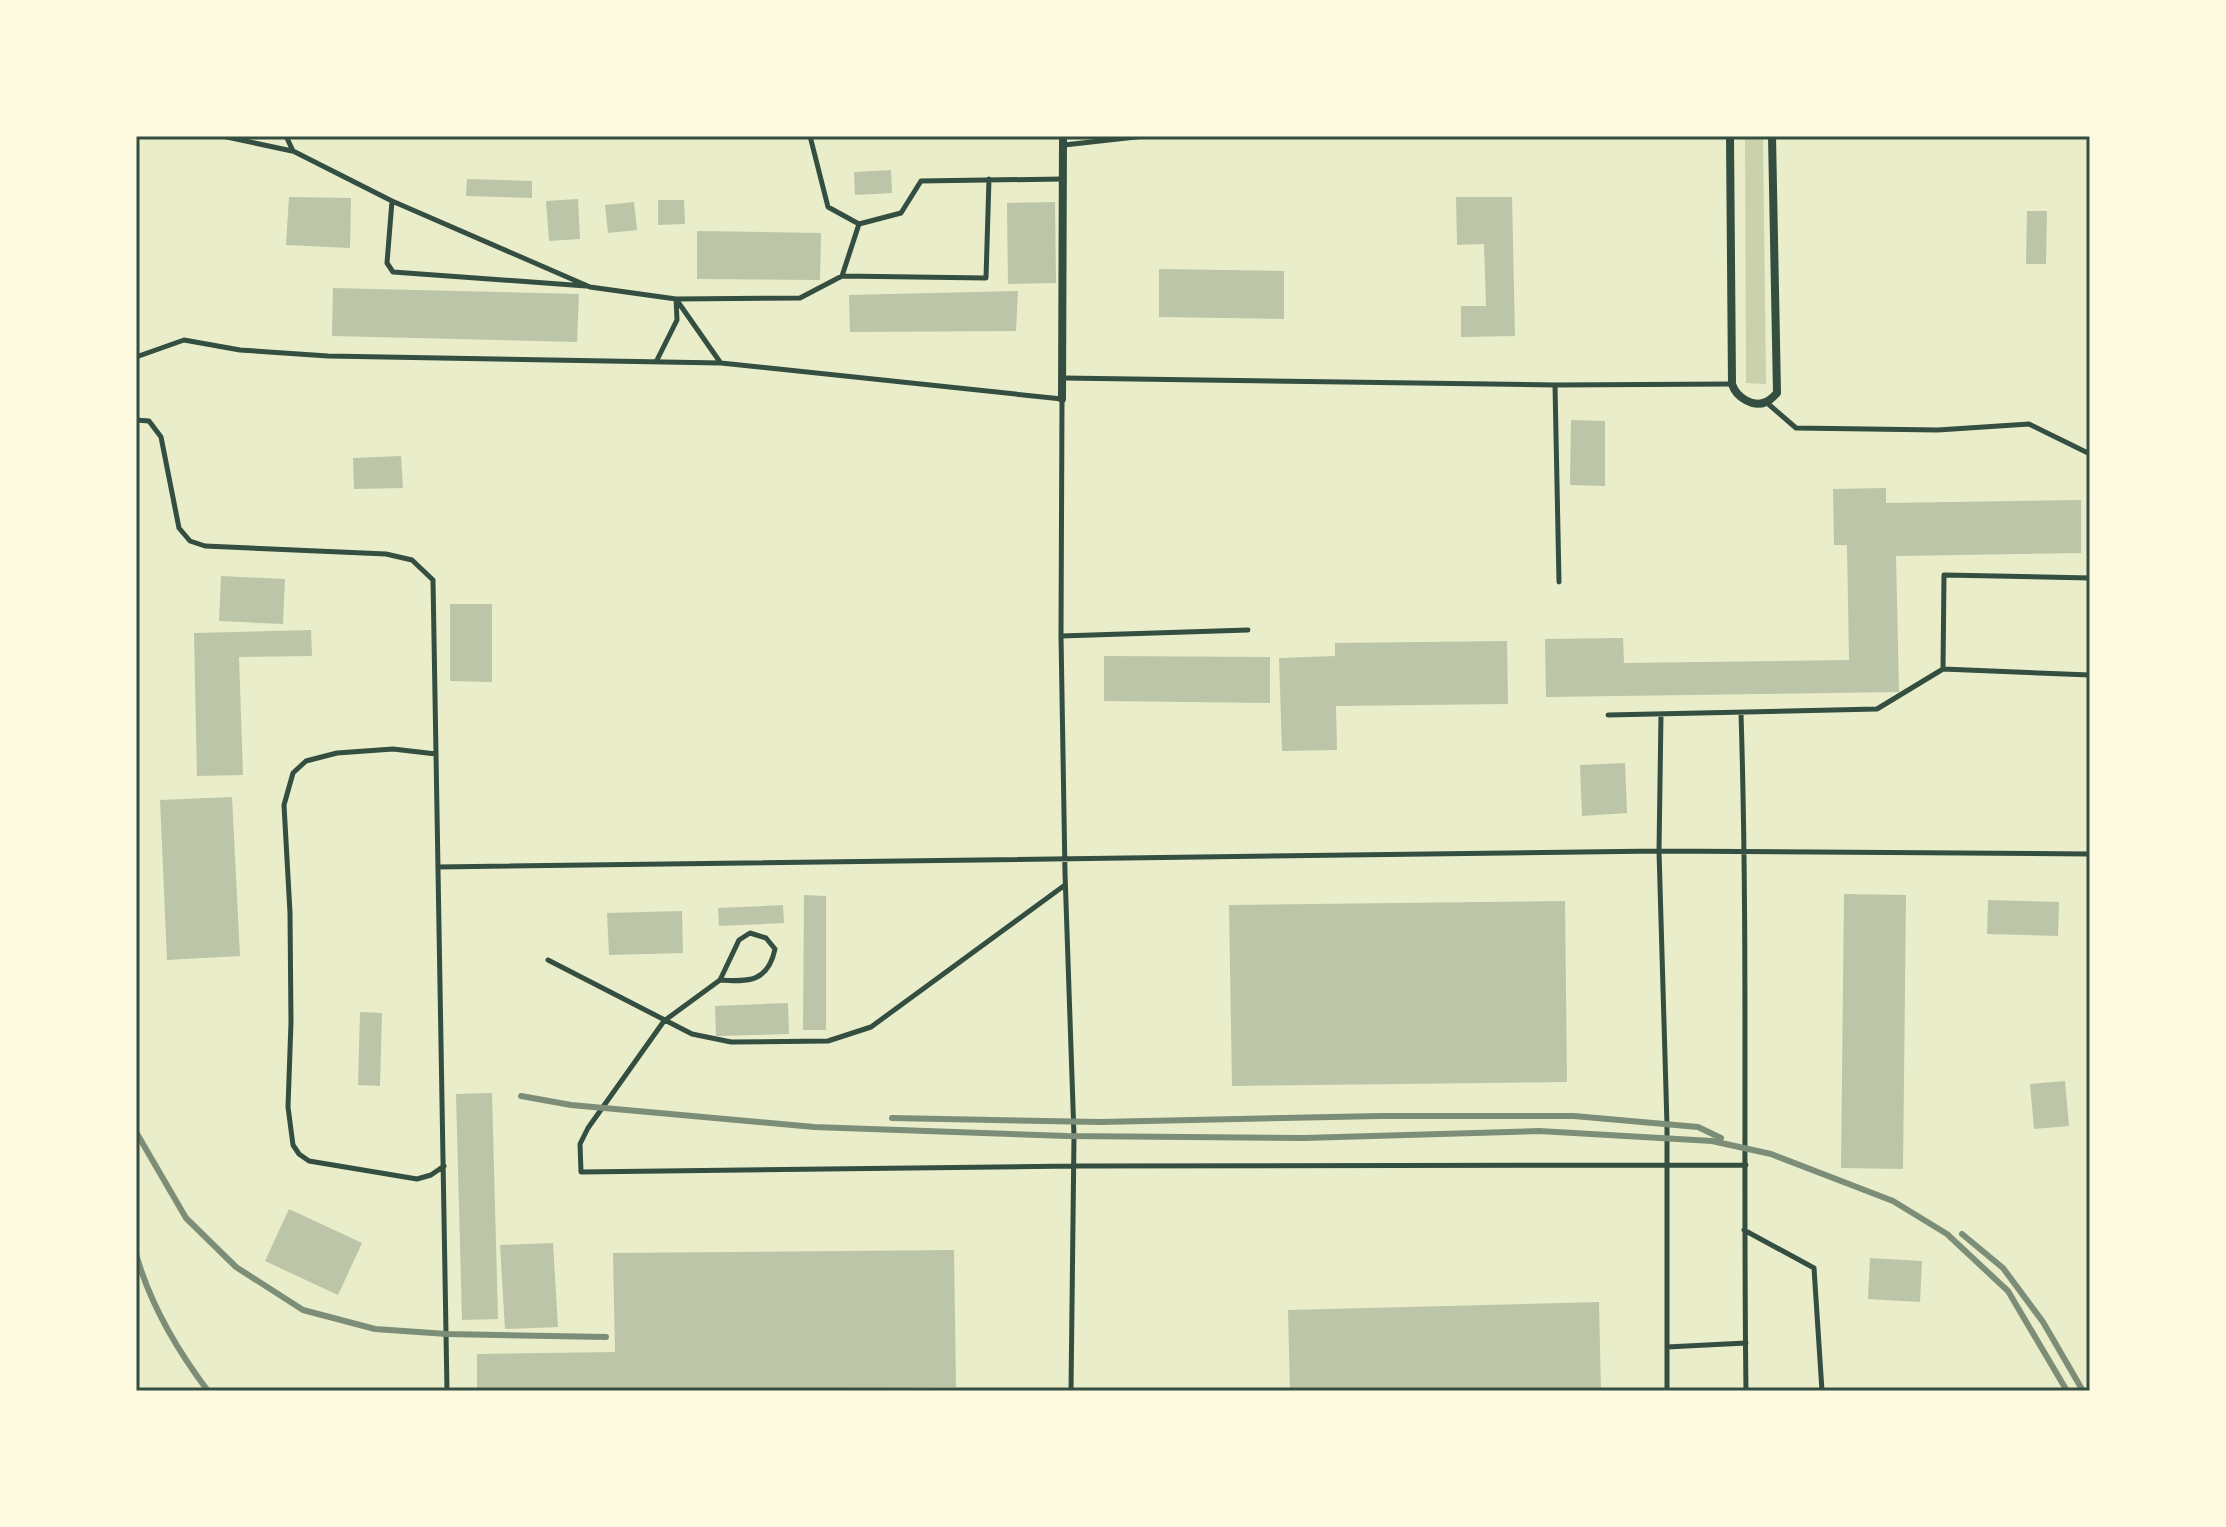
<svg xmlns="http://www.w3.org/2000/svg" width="2226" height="1527" font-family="Georgia,serif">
<rect width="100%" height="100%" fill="#e9edc9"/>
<path fill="#cad2ad" d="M1745,137H1763L1766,384L1746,383Z"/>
<path fill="#bcc5a7" d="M891,170L892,193L855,195L854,172Z
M467,179L532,181V198L466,196Z
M289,197L351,198L350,248L286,245Z
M1456,197H1512L1515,336L1461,337V306H1486L1484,244L1457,245Z
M578,199L580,239L549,241L546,201Z
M658,200H684L685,224L658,225Z
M634,202L637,230L608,233L605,205Z
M1055,202L1056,283L1008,284L1007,203Z
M2027,211H2047L2046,264H2026Z
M697,231L821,233L820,280L697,279Z
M1159,269L1284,271V319L1159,317Z
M333,288L579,294L577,342L332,336Z
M1018,291L1016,331L850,332L849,295Z
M1571,420L1605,421V486L1570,485Z
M401,456L403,488L354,489L353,458Z
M1886,488V503L2081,500V553L1896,556L1899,692L1546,697L1545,639L1623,638L1624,663L1849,660L1847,545H1834L1833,489Z
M221,576L285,579L283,624L219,621Z
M450,604H492V682L450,681Z
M311,630L312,656L239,657L243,775L197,776L194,633Z
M1507,641L1508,704L1336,706L1337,750L1282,751L1279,658L1335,656V643Z
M1104,656L1270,657V703L1104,701Z
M1625,763L1627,813L1582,816L1580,765Z
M232,797L240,956L167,960L160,800Z
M1844,894L1906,895L1903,1169L1841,1168Z
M804,895L826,896V1030H803Z
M1988,900L2059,902L2058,936L1987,934Z
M1565,901L1567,1082L1232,1086L1229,905Z
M783,905L784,923L719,926L718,908Z
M682,911L683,953L609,955L607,913Z
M788,1003L789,1034L716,1036L715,1006Z
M360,1012L382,1013L380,1086L358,1085Z
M2065,1081L2069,1126L2034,1129L2030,1084Z
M492,1093L498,1319L462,1320L456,1094Z
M289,1209L362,1243L338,1295L265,1261Z
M553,1243L558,1327L505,1329L500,1245Z
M954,1250L956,1387L477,1391V1354L615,1352L613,1253Z
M1870,1258L1922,1261L1920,1302L1868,1299Z
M1599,1302L1601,1391H1290L1288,1310Z"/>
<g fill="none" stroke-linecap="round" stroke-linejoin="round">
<path stroke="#344e41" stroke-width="5" d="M222,136L292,151
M286,136L293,151L392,201L590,287L676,299L720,362
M810,136L828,207L859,224
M1064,145L1145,136
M392,201L387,263L393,272L586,286
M842,276L859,224L901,213L921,181L1062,179
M136,357L184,340L240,350L328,356L721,363L1062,399L1061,636L1065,873L1074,1136L1071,1391
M656,362L677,320L676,299L800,298L842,276L986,278L989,179
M1063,378L1555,385L1559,582
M1555,385L1732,384
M1766,402L1796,428L1938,430L2029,424L2090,454
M136,420L149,421L161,437L179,528L190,541L205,546L386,554L412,560L433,580L447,1391
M2090,578L1944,575L1943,669L2090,675
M1061,636L1248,630
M1741,713C1748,939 1743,1165 1746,1391
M1661,714L1659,851L1667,1125V1391
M1608,715L1877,709L1943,669
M436,754L393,749L337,753L306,761L293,773L284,805L290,913L291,1022L288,1107L293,1145L299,1154L309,1161L417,1179L431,1175L444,1166
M438,867L1659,851L2090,854
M548,960L692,1034L731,1042L828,1041L871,1027L1065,885
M720,980C749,982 768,982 775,949L766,938L750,933L739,940L720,980L664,1021L588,1128L580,1144L581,1172L1073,1166L1746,1165
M1744,1230L1814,1268L1822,1391
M1667,1347L1746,1343"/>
<path stroke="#344e41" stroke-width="8" d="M1730,136L1732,384C1736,397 1753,408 1766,402C1771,400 1774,396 1777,393L1772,136
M1062,399L1063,136"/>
<path stroke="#7c8e77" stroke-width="6" d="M521,1096L571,1105L814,1127L1067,1136L1304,1138L1539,1131L1712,1141L1771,1154L1893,1201L1947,1234L2008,1291L2067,1391
M892,1118L1100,1122L1380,1116H1574L1698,1127L1721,1138
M136,1132L186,1218L236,1267L303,1310L375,1329L447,1334L606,1337
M1962,1234L2003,1268L2043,1322L2083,1391
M136,1254C150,1304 177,1350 208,1391"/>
</g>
<rect width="2226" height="1527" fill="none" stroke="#fefae0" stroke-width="276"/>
<rect x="138" y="138" width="1950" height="1251" fill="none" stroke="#344e41" stroke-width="3"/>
</svg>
